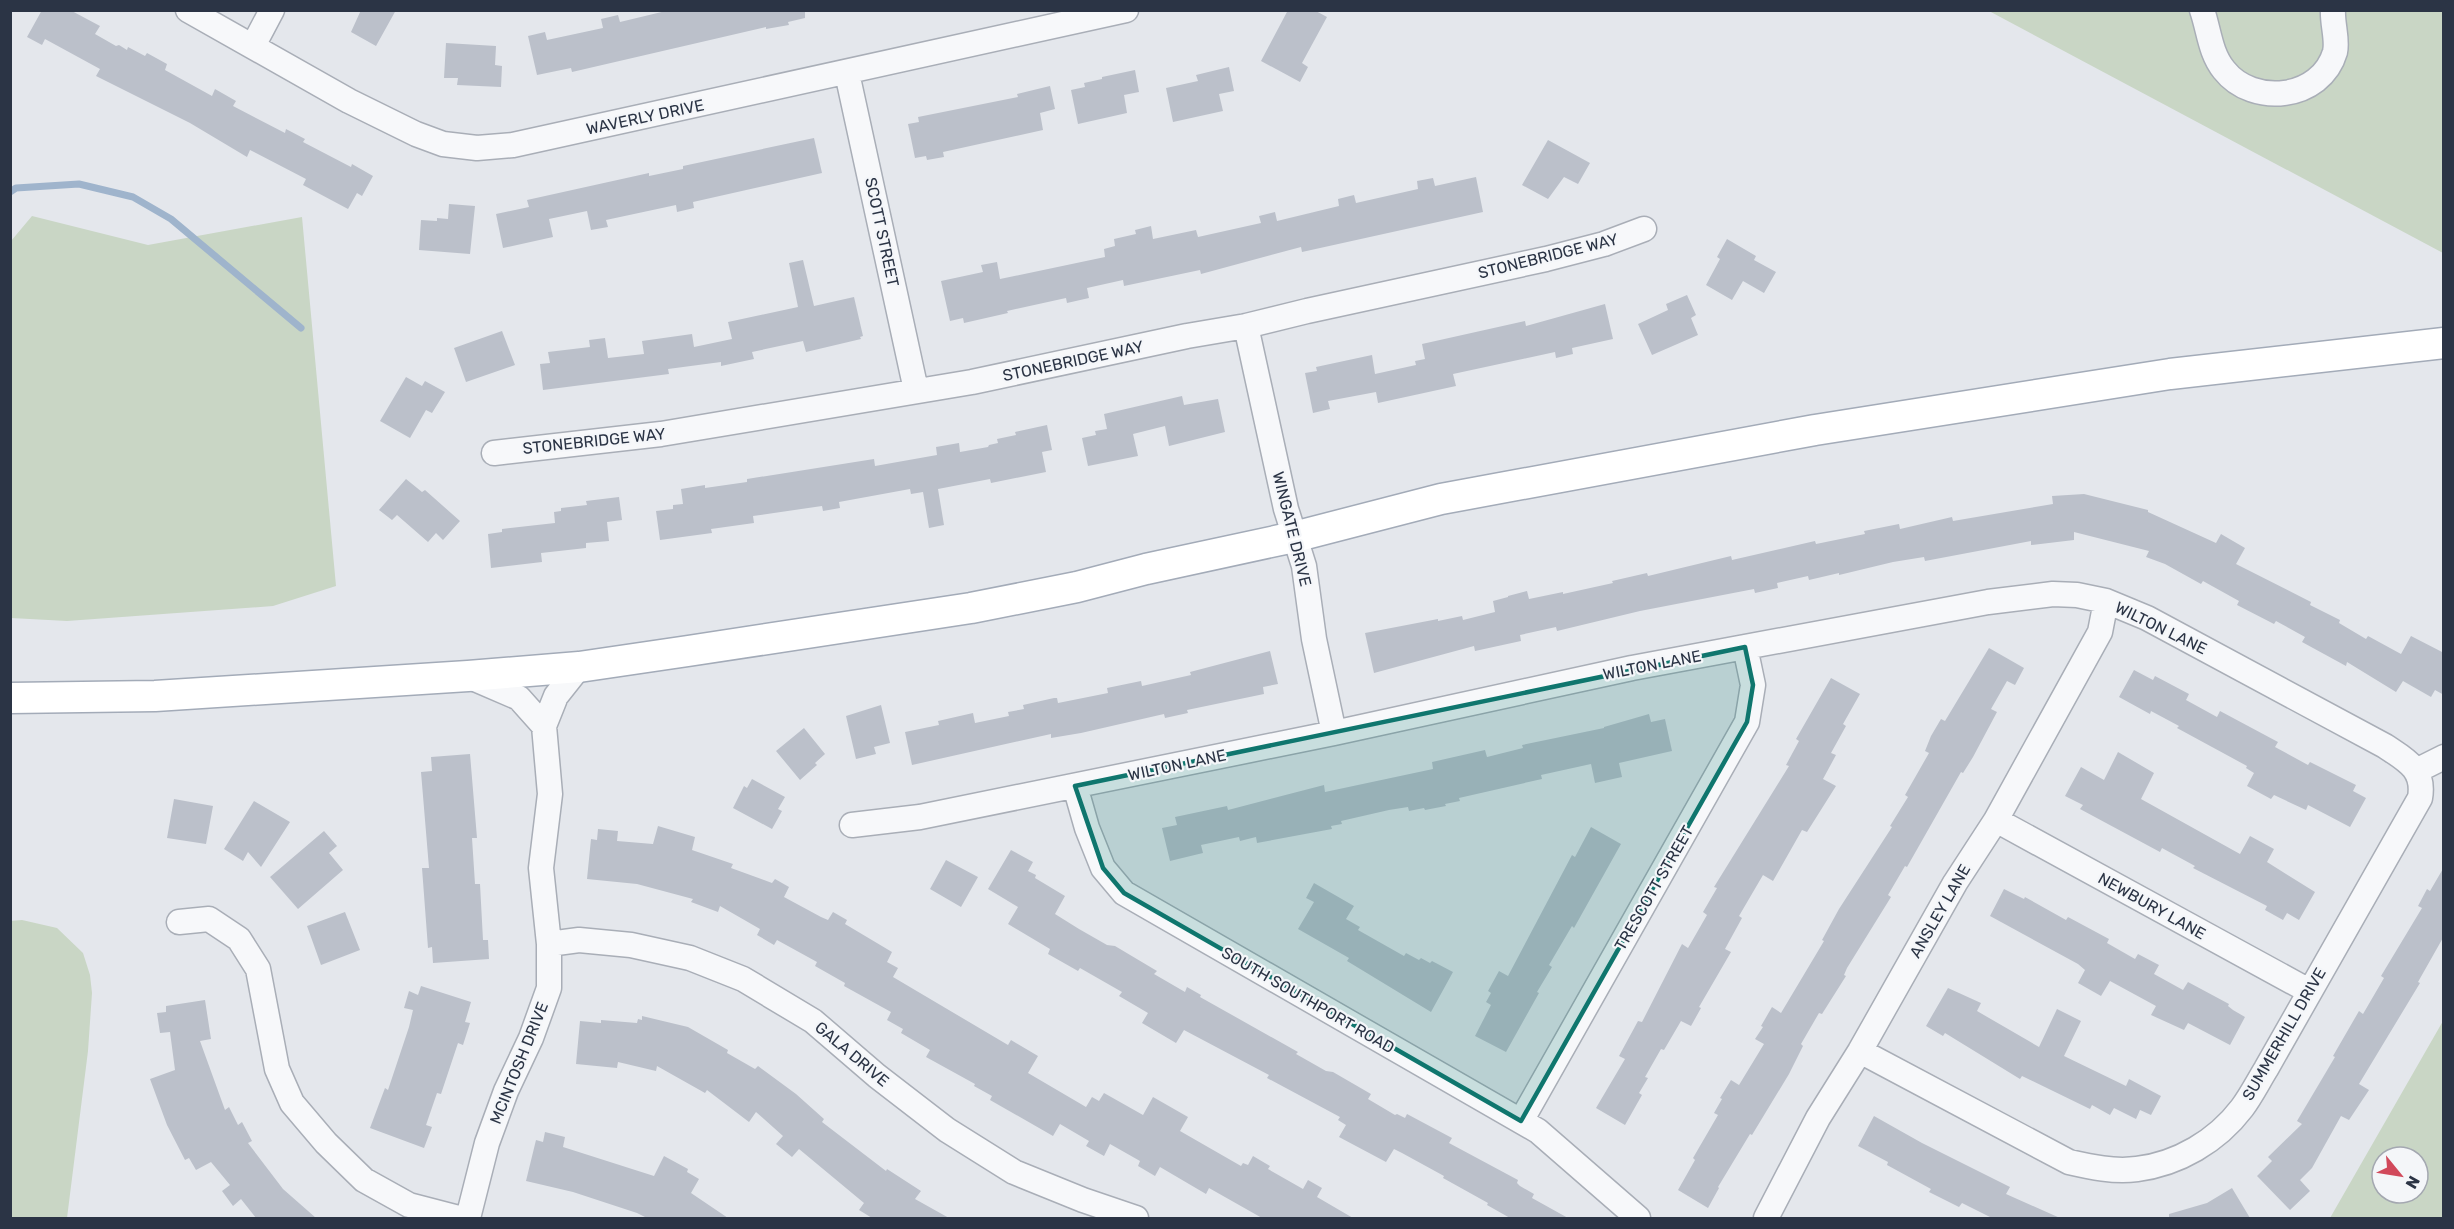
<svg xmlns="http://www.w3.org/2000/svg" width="2454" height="1229" font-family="Rubik,sans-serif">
<rect width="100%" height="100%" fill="#e4e7ec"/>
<path fill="#c9d6c5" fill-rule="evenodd" d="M1989,11H2443V253Z
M32,216L148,245L302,217L336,586L273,606L67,621L11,618V241Z
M22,920L57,928L83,953L90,975L92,993L88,1051L67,1218H11L10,921Z
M2443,1021V1218H2330ZM2382,1157H2418V1193H2382Z"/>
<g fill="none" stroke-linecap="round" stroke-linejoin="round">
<path stroke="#9fb4cc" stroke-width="7" d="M10,192L16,188L79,184L133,197L171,219L301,328"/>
</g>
<path fill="#bbc0ca" d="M42,10H70L100,26L95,34L116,46L119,45L127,50L128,47L145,56L147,53L167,64L165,70L212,96L215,89L236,101L233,106L285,133L286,129L305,139L303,142L351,167L352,164L373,176L362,196L357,193L348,209L303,185L306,179L250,150L247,157L190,123L96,76L100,69L45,39L42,45L27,37Z
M361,10H396L376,46L351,32Z
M670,10H805V18L788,22L789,25L766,29V27L572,72L571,68L537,75L528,36L545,32L547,40L603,28L601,19L618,15L620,22Z
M1288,10H1314L1327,17L1302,63L1308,67L1300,82L1261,61Z
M446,43L496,46L495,65L502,66L501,87L457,85L458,78H444Z
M1229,67L1234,91L1219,94L1223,111L1173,122L1166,88L1198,81L1196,75Z
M1135,70L1139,92L1124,95L1127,113L1078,124L1071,90L1085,87L1084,83L1102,79V77Z
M1050,86L1055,109L1040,113L1043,130L943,152L944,157L927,160L926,156L915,158L908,124L919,122L918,117L1018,97L1017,94Z
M814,138L822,173L693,202L694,208L677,212L676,205L606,220L608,227L591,230L587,211L549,219L553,237L503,248L496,214L529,207L527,200L649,173V176L683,169V166Z
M1548,140L1590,163L1578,184L1564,177L1548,199L1522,185Z
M1476,177L1483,212L1302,252L1301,247L1201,274L1200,270L1124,286L1123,280L1087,288L1089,298L1067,303L1066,298L1007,311L1008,313L964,323L963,318L950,321L941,281L983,272L981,265L997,262L1000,279L1105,257L1104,249L1115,246L1114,239L1136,234L1135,230L1151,226L1153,239L1196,230L1198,237L1261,223L1259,216L1275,212L1277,221L1339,206L1338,199L1354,195L1356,203L1418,189L1417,181L1433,178L1435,186Z
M449,204L475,206L470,254L419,250L421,220L437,221V218L448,219Z
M1727,239L1756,256L1754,260L1776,272L1764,293L1743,281L1732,300L1706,285L1720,259L1717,257Z
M803,260L814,306L854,297L863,336L860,337L861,339L806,352L803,341L752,352L754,359L721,366V362L668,369L669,374L543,390L540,364L550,363L548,352L590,347L589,340L605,338L608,358L644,354L642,341L692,334L694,347L732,339L728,322L798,307L789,263Z
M1687,295L1696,315L1691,318L1698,335L1652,355L1638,324L1668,310L1666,304Z
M1605,304L1613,339L1572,348L1573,354L1556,358L1555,352L1453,374L1456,386L1378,403L1376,392L1328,401L1330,409L1313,413L1305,373L1317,371L1316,367L1372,355L1375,374L1416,365L1415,361L1425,359L1422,344L1525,321L1526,326Z
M502,331L515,365L466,382L454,348Z
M406,377L422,386L425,381L445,392L432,413L426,410L410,438L380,421Z
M1182,396L1184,405L1218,399L1225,432L1169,446L1165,426L1133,434L1138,456L1088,466L1082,438L1096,435L1095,431L1107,429L1104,414Z
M1047,425L1052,450L1042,452L1046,472L991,483L990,479L938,489L944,525L929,528L923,492L911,494L910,489L839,502L840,508L823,511L822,506L753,516L754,523L711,529L712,533L660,540L656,511L673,509V505L683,504L681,489L705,485V488L747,482V479L874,459L875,466L937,455L936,447L959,443L960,452L988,447L989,445L998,443L997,439L1016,435L1015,432Z
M406,479L422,492L425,490L460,521L443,540L436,533L428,542L397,515L392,520L379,510Z
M2084,494L2148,510V512L2216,543L2221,534L2245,548L2236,564L2311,602L2310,605L2340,620L2339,623L2366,639L2368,636L2401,654L2411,636L2444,653V695L2435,690L2431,697L2403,681L2396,692L2347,662L2346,666L2302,642L2305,637L2276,621L2274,624L2237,605L2239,601L2203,581L2201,584L2165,564L2146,557L2149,551L2074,532V540L2031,545V541L1925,561L1924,557L1893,562L1839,575V573L1809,580L1808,576L1777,583L1778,588L1755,593L1754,589L1640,611L1557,631L1556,627L1520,635L1521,641L1475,651L1474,646L1374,673L1365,633L1438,619V621L1462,616L1463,620L1495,612L1493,601L1508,597V596L1527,591L1529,599L1563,592V594L1613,583L1612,581L1647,573L1648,576L1731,556L1732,560L1815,541L1816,544L1865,534L1864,531L1899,524L1900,529L1952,517L1953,521L2053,504L2052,496Z
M619,497L622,520L607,522L609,541L586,543V548L541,553L542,562L491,568L488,534L502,532V529L555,523L554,512L561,511V508L587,505L586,501Z
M1989,648L2024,668L2015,685L2007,681L1991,709L1997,712L1973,757L1963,773L1961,772L1907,867L1905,866L1888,895L1891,897L1847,968L1844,975L1846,976L1822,1014L1819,1013L1801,1044L1803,1046L1789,1074L1752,1135L1750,1134L1718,1187L1719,1188L1708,1208L1678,1190L1695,1160L1693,1158L1718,1115L1714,1113L1722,1099L1720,1098L1731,1080L1739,1085L1764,1044L1755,1039L1763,1027L1761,1026L1772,1007L1781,1013L1824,941L1822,940L1839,909L1892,827L1890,826L1908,797L1905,795L1929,753L1925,751L1931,736L1941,719L1945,721Z
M1270,651L1278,684L1263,687L1264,694L1187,710L1188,713L1165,718L1164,714L1081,733L1051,738V734L912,765L905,732L939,725L938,721L973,713L975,723L1009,716L1008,712L1024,709L1023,705L1054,698H1057L1058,703L1108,693L1107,688L1141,681L1142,686L1191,675L1190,672Z
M2134,670L2153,680L2155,676L2189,694L2186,700L2217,717L2220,711L2278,742L2275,747L2308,765L2310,762L2356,785L2353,791L2366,798L2350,827L2308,805L2306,810L2274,795L2271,799L2247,786L2254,773L2246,768L2247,766L2177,728L2179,726L2151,711L2150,714L2119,697Z
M1831,678L1860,694L1843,724L1846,726L1831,753L1836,755L1823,779L1836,786L1807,832L1802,830L1773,881L1763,875L1739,916L1742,918L1725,949L1731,952L1699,1007L1701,1008L1691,1026L1681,1021L1664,1050L1661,1049L1645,1077L1648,1078L1639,1093L1642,1095L1625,1125L1596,1108L1625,1059L1619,1056L1638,1021L1642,1022L1682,944L1688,948L1707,915L1703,912L1717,888L1714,887L1789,766L1786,765L1799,741L1796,739Z
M881,705L890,743L874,747L876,754L856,759L846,716Z
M1649,714L1651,722L1665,719L1672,751L1619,763L1622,777L1595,783L1591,764L1541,775L1542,779L1459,798L1460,801L1445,804L1446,806L1425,810L1424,808L1409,811L1408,807L1389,810L1341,821L1342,824L1331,826L1332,829L1257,843L1256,837L1240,841L1239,837L1201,845L1203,853L1170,861L1162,828L1177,825L1175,817L1227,806L1228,810L1324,785L1325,792L1433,769L1432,762L1485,750L1487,757L1523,748L1522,745L1604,728V727Z
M804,728L825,754L815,763L817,765L800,780L776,751Z
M2118,752L2154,773L2141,799L2240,854L2250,836L2274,849L2267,862L2315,892L2299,920L2287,913L2283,920L2265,910L2267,906L2193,868L2195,866L2162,848L2160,852L2080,809L2083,805L2065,796L2081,767L2104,780Z
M470,754L477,838H472L475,884H480L483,940H488L489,959L433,963L432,947L428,948L422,868H429L421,772L432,771L431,757Z
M752,779L785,797L778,809L782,811L772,829L733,808L744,786L747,788Z
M174,799L213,806L206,844L167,838Z
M254,801L290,822L261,867L248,852L243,861L224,849Z
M658,826L695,837L692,850L733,864L731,868L772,883L775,879L789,887L784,897L821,917L828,920L833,912L847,920L845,924L892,952L887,962L898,968L893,977L1008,1045L1011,1040L1038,1056L1028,1073L1086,1107L1092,1097L1099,1101L1104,1093L1143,1115L1153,1097L1188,1117L1180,1131L1241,1166L1243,1163L1248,1165L1253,1156L1270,1166L1268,1169L1303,1189L1308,1180L1322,1188L1317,1197L1353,1218H1262L1209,1188L1206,1194L1160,1167L1155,1176L1138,1166L1140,1161L1110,1144L1104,1156L1086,1146L1089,1141L1060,1124L1053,1136L990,1100L992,1096L974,1086L975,1084L926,1057L930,1050L901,1033L903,1029L887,1020L891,1012L844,986L845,983L815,966L817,962L777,940L774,945L757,935L760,929L720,906L718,912L691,902L693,899L637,884L587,879L591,839L597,840L598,829L618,831L617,841L653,844Z
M1591,827L1621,844L1574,928L1572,926L1549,965L1552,967L1537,992L1539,993L1506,1052L1475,1036L1491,1005L1486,1002L1491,993L1488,991L1499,971L1508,976L1572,855L1575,857Z
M324,831L337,846L329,853L343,870L298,909L270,877Z
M1011,850L1033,862L1028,871L1036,875L1035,878L1065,896L1055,914L1079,929L1107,945L1115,946L1157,971L1154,974L1185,992L1187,987L1201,995L1200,997L1298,1052L1296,1054L1326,1071L1333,1072L1371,1094L1368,1099L1395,1115L1397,1114L1405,1118L1407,1114L1452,1138L1449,1143L1518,1180L1517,1183L1520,1186L1534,1194L1532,1198L1568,1218H1510L1487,1205L1488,1203L1443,1178L1444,1176L1402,1153L1394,1149L1386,1162L1339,1137L1346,1125L1338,1120L1340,1117L1267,1078L1269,1075L1184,1030L1176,1043L1142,1023L1148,1013L1119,996L1122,992L1080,968L1078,971L1048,954L1050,949L1008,924L1018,907L988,889Z
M946,860L978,877L961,907L930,889Z
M2444,867V936L2418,982L2420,983L2359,1084L2369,1090L2349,1120L2341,1116L2312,1168L2300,1180L2310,1191L2290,1210L2257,1176L2272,1161L2268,1157L2302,1124L2297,1121L2335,1057L2333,1056L2359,1011L2363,1014L2384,978L2381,976L2422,908L2418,906L2427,889L2430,891Z
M1314,883L1354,906L1346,919L1360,927L1358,930L1404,956L1406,953L1419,960L1421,958L1430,963L1432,961L1453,972L1431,1012L1347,961L1349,958L1298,929L1314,902L1306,898Z
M2004,889L2024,899L2025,897L2066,920L2068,917L2109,939L2107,943L2135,959L2138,954L2159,965L2154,974L2183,990L2188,982L2229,1004L2228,1006L2233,1010L2245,1017L2230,1045L2188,1023L2184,1030L2151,1015L2156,1006L2110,981L2101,996L2078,983L2085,970L2078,964L1990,916Z
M345,912L360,950L321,965L307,926Z
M421,986L471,1002L465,1022L470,1023L463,1045L458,1043L441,1094L437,1093L426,1125L432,1127L424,1148L370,1128L385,1088L388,1090L409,1027L413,1010L404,1008L409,991L418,995Z
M1948,988L1981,1003L1977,1011L2039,1047L2057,1009L2081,1021L2064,1056L2126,1086L2129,1079L2161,1096L2151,1115L2140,1110L2136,1119L2114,1108L2110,1115L2092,1105L2090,1109L2022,1076L2020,1079L1945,1033L1943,1036L1926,1026Z
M205,1000L211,1039L200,1041L225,1110L229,1107L238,1125L242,1122L252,1141L248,1143L283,1189L316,1218H256L241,1199L233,1206L222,1191L230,1185L211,1162L196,1170L189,1158L185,1160L167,1125L150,1079L175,1070L170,1032L160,1033L157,1013L166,1012V1006Z
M642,1016L688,1027L728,1050L727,1053L755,1069L758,1066L796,1094L824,1119L822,1122L886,1171L887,1169L921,1191L915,1199L949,1218H872L859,1210L864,1203L799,1149L792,1157L776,1144L783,1136L756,1112L749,1122L707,1090L705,1093L657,1066L656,1071L618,1062L617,1068L576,1064L580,1021L601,1023V1020L637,1023L638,1019L642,1020Z
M1874,1116L1922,1143L2010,1187L2006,1194L2060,1218H1992L1962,1203L1959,1207L1929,1192L1931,1189L1887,1165L1888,1162L1858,1146Z
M545,1132L565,1137L563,1147L654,1176L664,1156L688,1169L687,1172L699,1179L691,1193L728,1218H647L637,1213L573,1192L526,1181L536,1140L543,1142Z
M2232,1188L2250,1218H2169V1214L2207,1203Z"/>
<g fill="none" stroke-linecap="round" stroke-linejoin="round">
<defs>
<path id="minor" d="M188,10L349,101L416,134L443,144L477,148L513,145L1126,10
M2202,10C2209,30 2210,53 2224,70C2253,107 2321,100 2335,52C2338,40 2332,23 2333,10
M253,46L272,10
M847,73L916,390
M1246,326L1286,509L1304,566L1314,639L1334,733
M494,453L661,434L972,382L1187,336L1246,326L1307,311L1546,259L1604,244L1644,229
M468,676L519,698L544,726
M2416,771L2444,757
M1075,786L1087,828L1103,868L1124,893L1538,1131L1638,1218
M1996,820L2309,991
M852,825L920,817L1334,733L1632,668L1988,602L2053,594L2077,595L2106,601L2147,618L2385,746C2406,760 2425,769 2420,798L2266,1069C2258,1082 2251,1096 2242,1108C2217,1141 2178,1164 2137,1169C2114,1172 2091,1167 2069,1162L1860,1051
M179,922L209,919L239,939L258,969L277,1069L292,1103L326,1143L364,1180L409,1205L459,1218
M549,944L579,940L631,945L690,958L743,979L813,1021L877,1076L947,1130L1014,1172L1083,1200L1136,1218
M1521,1121L1747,722L1753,685L1745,647
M468,1218L487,1143L506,1091L531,1038L549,988V944L541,868L550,794L544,726L556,696L579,667
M1766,1218L1818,1118L1860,1051L1955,883L1996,820L2100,632L2106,601"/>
<path id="major" d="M10,698L155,696L468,676L579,667L688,651L971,608L1077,587L1146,569L1294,537L1441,499L1815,430L2170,374L2444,343"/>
</defs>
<use href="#minor" stroke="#a9aeb7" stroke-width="27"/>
<use href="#major" stroke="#a3abb8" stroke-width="33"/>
<use href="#minor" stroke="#f7f8fa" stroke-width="24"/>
<use href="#major" stroke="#fff" stroke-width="30"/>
</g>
<path fill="#0f766e" fill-opacity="0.2" stroke="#0f766e" stroke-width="4.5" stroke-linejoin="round" d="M1745,647L1753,685L1747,722L1521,1121L1124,893L1103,868L1075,786Z"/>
<g text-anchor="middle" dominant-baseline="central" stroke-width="4.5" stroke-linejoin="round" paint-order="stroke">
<g font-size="16" fill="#2b3445" stroke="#f4f6f9">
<text transform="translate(645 117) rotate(-12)">WAVERLY DRIVE</text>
<text transform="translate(882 232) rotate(78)">SCOTT STREET</text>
<text transform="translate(1548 256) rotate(-14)">STONEBRIDGE WAY</text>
<text transform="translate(1073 361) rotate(-12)">STONEBRIDGE WAY</text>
<text transform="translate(594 441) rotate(-6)">STONEBRIDGE WAY</text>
<text transform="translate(1292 529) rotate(76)">WINGATE DRIVE</text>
<text transform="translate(2161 628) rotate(26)">WILTON LANE</text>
<text transform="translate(1652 665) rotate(-11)">WILTON LANE</text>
<text transform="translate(1177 765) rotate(-12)">WILTON LANE</text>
<text transform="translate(1654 888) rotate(-60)">TRESCOTT STREET</text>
<text transform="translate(2152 906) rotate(29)">NEWBURY LANE</text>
<text transform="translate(1940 911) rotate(-60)">ANSLEY LANE</text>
<text transform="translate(1308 1000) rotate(30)">SOUTH SOUTHPORT ROAD</text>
<text transform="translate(2284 1034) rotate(-60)">SUMMERHILL DRIVE</text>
<text transform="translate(852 1054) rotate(40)">GALA DRIVE</text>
<text transform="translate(519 1063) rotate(-68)">MCINTOSH DRIVE</text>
</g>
</g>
<rect width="2454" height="1229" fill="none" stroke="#2b3445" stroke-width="24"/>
<g transform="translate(2400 1175) rotate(120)"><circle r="28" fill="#f4f6f9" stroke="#a4a8b1" stroke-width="1.5"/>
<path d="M0-4.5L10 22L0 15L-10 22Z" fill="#d1495b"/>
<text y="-9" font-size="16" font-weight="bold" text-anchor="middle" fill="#2b3445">N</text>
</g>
</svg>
